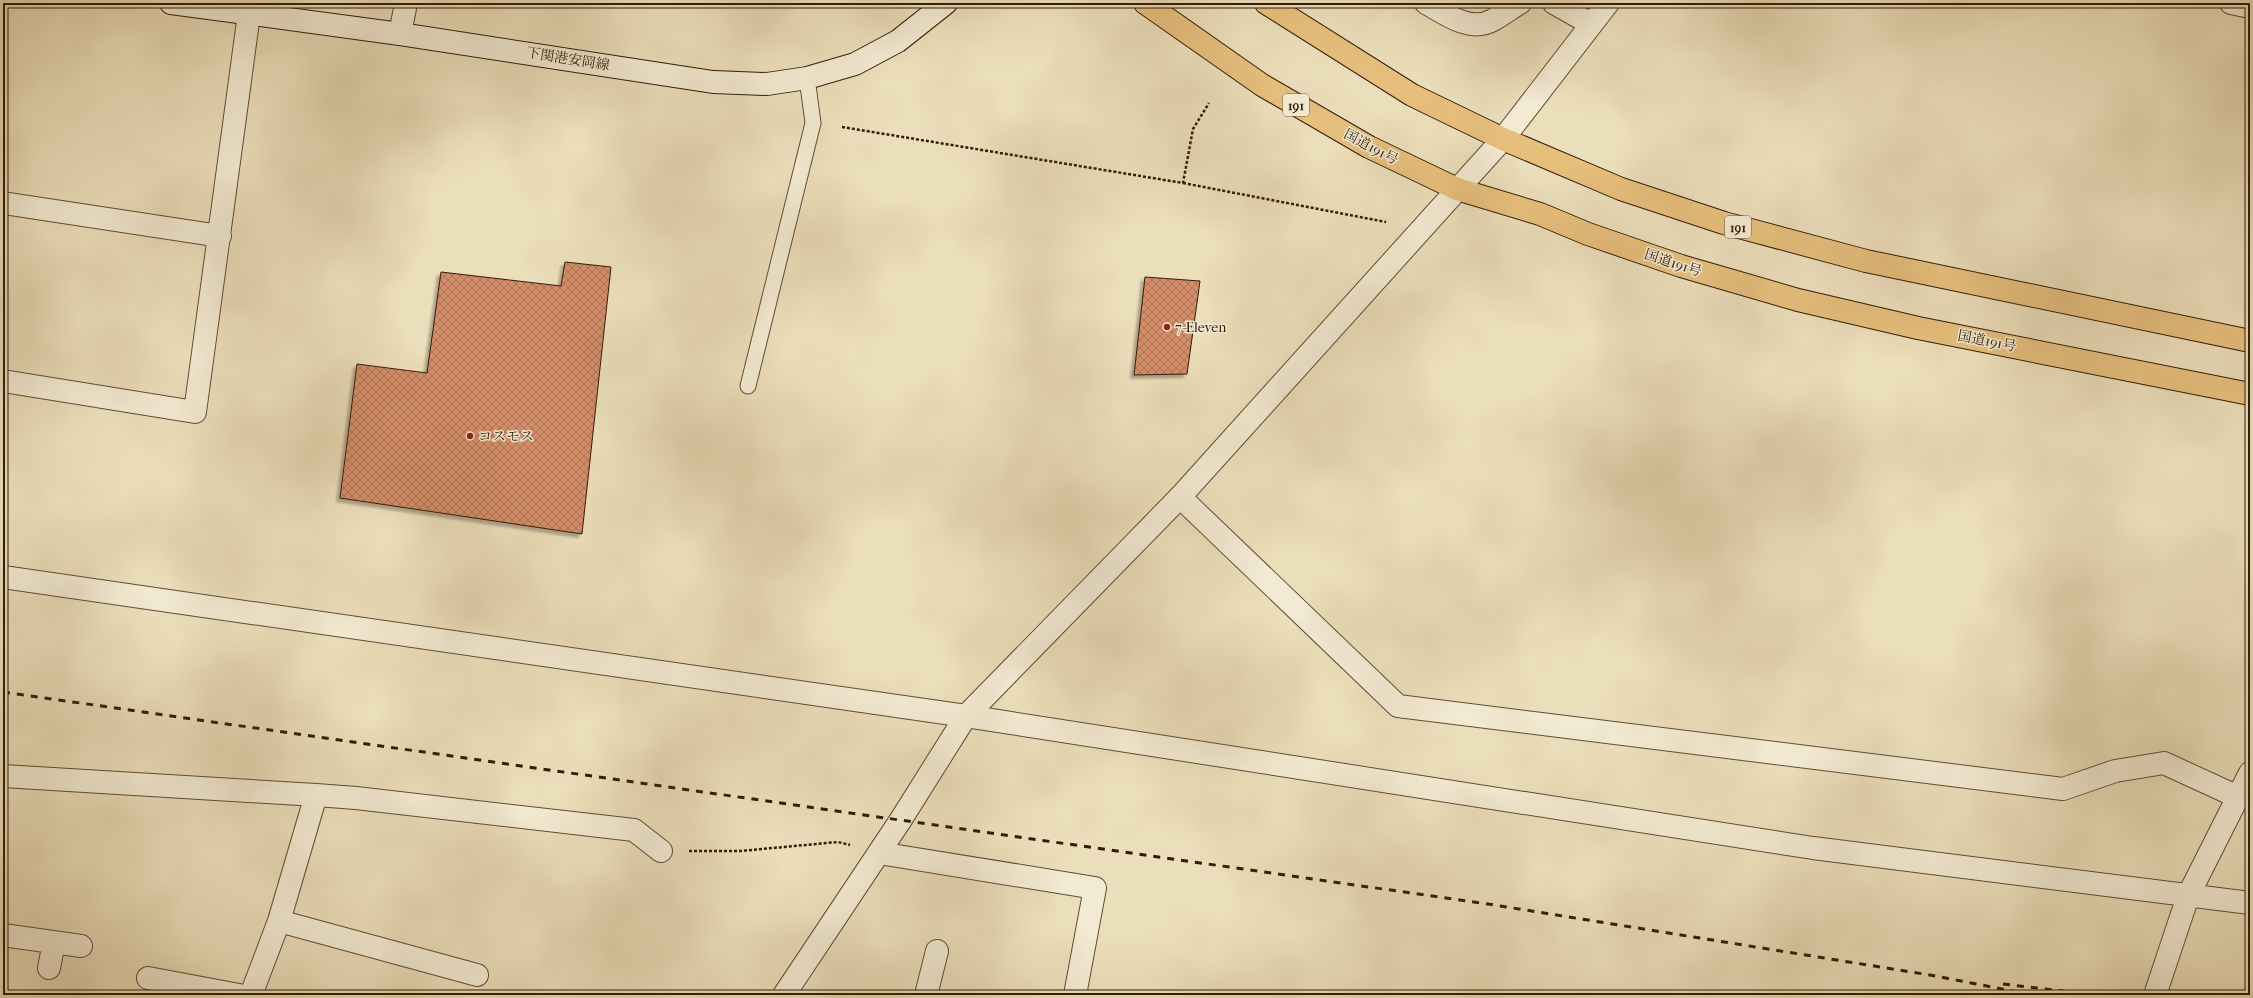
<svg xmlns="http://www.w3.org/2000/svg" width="2253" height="998" font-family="'IM FELL French Canon','Noto Serif JP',serif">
<defs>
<pattern id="building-cross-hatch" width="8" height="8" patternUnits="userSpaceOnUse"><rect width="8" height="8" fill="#d38d68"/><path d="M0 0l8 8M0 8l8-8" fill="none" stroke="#ac7254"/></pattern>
<filter id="shadow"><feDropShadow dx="-3.5" dy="3.5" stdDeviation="1" flood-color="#0004"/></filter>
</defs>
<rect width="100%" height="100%" fill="#ebdeba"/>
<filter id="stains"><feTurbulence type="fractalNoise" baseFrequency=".005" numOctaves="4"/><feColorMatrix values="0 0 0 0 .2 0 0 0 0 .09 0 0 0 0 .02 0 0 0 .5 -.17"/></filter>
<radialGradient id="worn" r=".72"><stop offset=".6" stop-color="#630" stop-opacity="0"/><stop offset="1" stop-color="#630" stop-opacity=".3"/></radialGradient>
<path fill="url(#building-cross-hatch)" stroke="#331b07" filter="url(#shadow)" d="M565,262L611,267L582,534L340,498L357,364L427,373L441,272L561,286Z
M1145,277L1200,281L1187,374L1134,375Z"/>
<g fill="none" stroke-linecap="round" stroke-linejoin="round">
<defs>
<path id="service" d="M748,386L813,123L807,78"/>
<path id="minor" d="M1426,3C1446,14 1470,33 1493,20C1502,15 1511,8 1520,3
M1554,3L1591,24
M2231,3L2250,7
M1503,139L1608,3
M3,203L220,236
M3,381L195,412L249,14
M1180,497L1398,706L2063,789L2115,771L2164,763L2238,797
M3,577L966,716L1813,848L2250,903
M3,776L316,795L279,921L251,995
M316,795L356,798L634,830L661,851
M879,853L1095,888L1075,995
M279,921L477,975
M3,935L81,946
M49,968L54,942
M148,978L239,995
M926,995L937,951
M2155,995L2188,896L2250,773"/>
<path id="tertiary" d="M400,34L406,3
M784,995L900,821L966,716L1180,497L1503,139"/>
<path id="secondary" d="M171,3L400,34L713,82L767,84L807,78L855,64L898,41L946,3"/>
<path id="trunk" d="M1145,3L1262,85L1369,147L1457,189L1540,214L1588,234L1681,266L1798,300L1918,328L2250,394
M1266,3L1412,95L1503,139L1621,189L1724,223L1866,261L2250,341"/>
</defs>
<use href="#service" stroke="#614c34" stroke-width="17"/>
<use href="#minor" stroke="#614c34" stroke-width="24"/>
<use href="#tertiary" stroke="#614c34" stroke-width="24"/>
<use href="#secondary" stroke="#331b07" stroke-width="24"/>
<use href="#trunk" stroke="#331b07" stroke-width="24"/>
<path stroke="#331b07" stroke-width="2.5" stroke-dasharray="3 2" stroke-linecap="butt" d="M842,127L1183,183L1193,129L1209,103
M1183,183L1386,222
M689,851H740L838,842L850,845"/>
<use href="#service" stroke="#f2ead2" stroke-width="15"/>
<use href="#minor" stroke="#f2ead2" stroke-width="22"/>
<use href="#tertiary" stroke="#f2ead2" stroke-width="22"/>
<use href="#secondary" stroke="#f2ead2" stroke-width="22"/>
<use href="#trunk" stroke="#e6bf7d" stroke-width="22"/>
<path stroke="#331b07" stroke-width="3" stroke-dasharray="7 7" stroke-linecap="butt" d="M3,692L1488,904L1930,975L2033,995
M2003,984L2096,995"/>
</g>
<g fill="#8f2418" stroke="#f2ead2" stroke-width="1.5">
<circle cx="1167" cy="327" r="4"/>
<circle cx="470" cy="436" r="4"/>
</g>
<g text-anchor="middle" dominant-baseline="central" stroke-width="3" stroke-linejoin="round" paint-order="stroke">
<g fill="#f2ead2" stroke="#6c5944" stroke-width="1">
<rect x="1283" y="94" width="26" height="22" rx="3"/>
<rect x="1725" y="216" width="26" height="22" rx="3"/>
</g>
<g font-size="13" font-weight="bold" fill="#331b07">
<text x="1296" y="105">191</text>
<text x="1738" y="227">191</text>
</g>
<g font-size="14" fill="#331b07" stroke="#f2ead2">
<text transform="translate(568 59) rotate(9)">下関港安岡線</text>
<text transform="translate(1371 147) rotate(28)">国道191号</text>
<text transform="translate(1673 263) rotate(18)">国道191号</text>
<text transform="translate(1987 341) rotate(11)">国道191号</text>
</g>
<g font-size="14" fill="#331b07" stroke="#f2ead2" text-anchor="start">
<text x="1175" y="327">7-Eleven</text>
<text x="478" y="436">コスモス</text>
</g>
</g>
<rect width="2253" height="998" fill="none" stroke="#ebdeba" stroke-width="16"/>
<rect x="4" y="4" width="2245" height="990" fill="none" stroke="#331b07" stroke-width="2"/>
<rect x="8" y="8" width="2237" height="982" fill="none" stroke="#331b07"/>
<rect width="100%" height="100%" filter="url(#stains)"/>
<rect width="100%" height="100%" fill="url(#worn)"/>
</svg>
